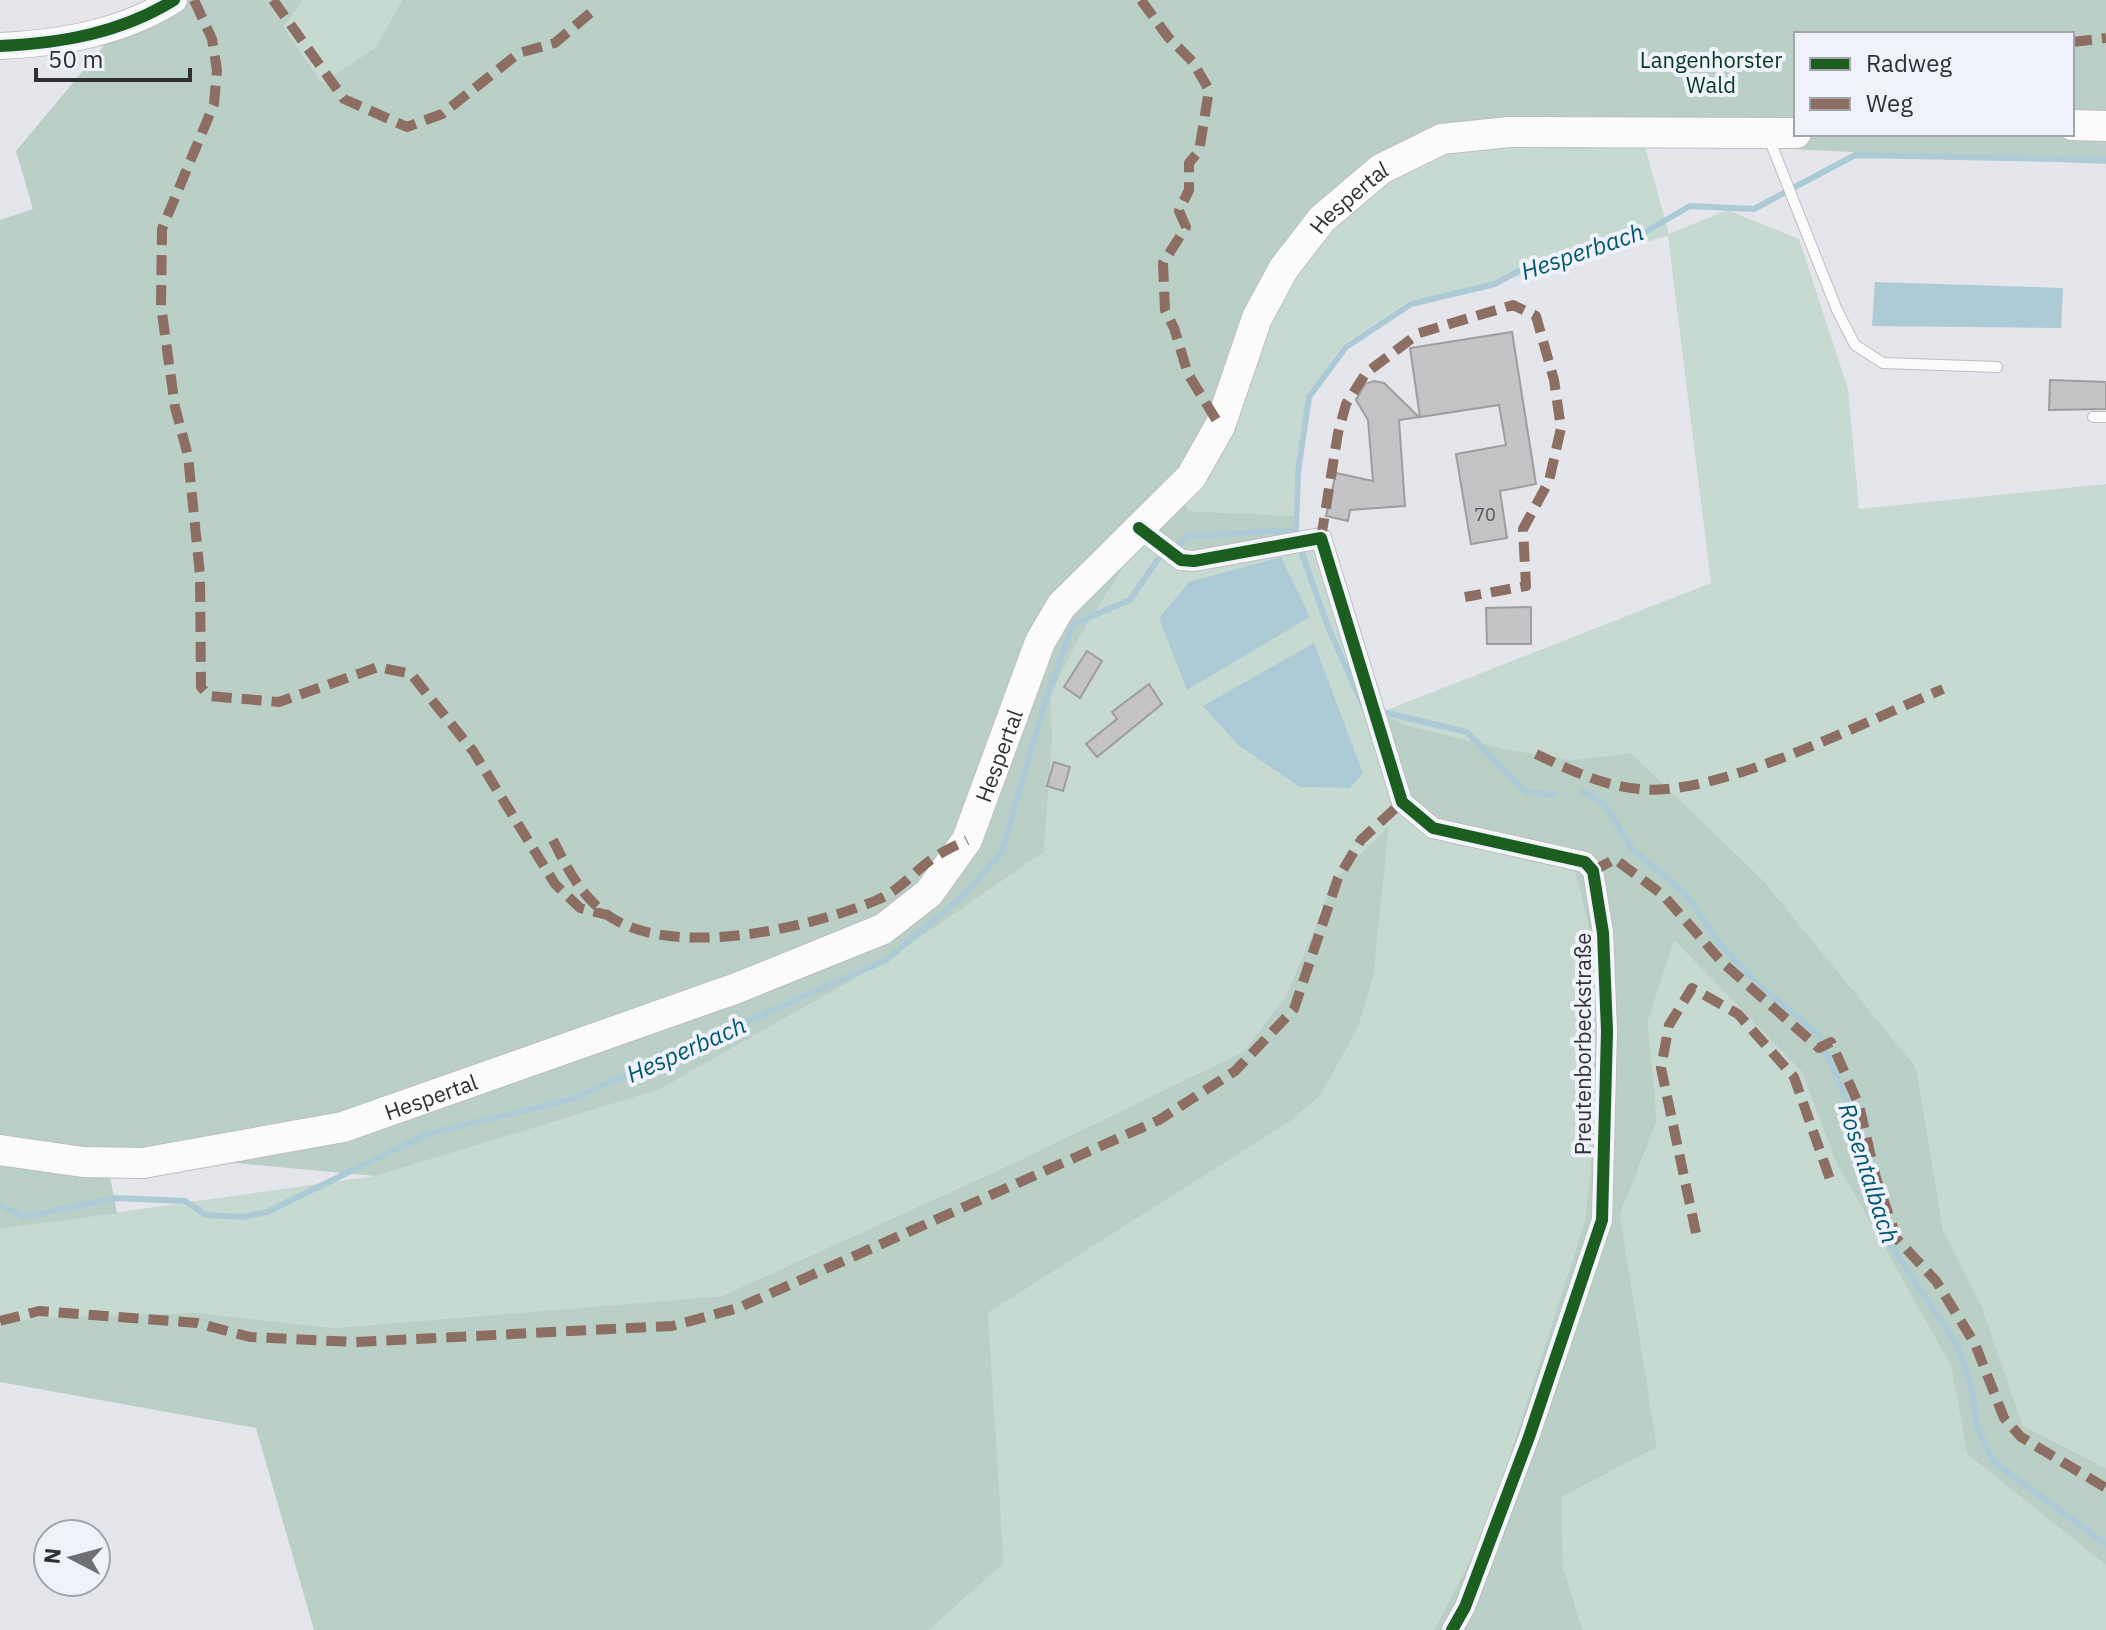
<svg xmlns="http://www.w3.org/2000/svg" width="2106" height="1630" font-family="'IBM Plex Sans',sans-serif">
<rect width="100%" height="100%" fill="#e5e6eb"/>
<path fill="#c7dad2" d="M303,0H402L375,48L321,84L282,27Z
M1644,143L1669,234L1727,210L1799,239L1848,389L1859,509L2106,484V1468L2023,1426L1982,1307L1943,1230L1916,1067L1762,879L1631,753L1573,760L1504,749L1409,726L1379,713L1711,583L1668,236L1494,283L1409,301L1343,345L1307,396L1295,473L1293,516L1189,511L1178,495L1296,264L1383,164L1457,147Z
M1143,536L1320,539L1375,715L1571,856L1587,918L1600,1073L1585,1220L1486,1529L1434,1630H929L1004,1563L988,1313L1289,1122L1320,1096L1374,973L1389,827L1322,907L1285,998L1244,1052L1014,1163L722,1296L334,1328L197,1313L0,1336V1229L375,1176L674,1081L884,962L1044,852L1052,739L1051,695L1080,636Z
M1674,939L1802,1072L1835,1160L1951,1366L1967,1454L2106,1565V1630H1583L1563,1567L1562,1497L1657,1447L1620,1214L1657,1121L1648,1021Z"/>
<path fill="#bacfc6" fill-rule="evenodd" d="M188,0H303L283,27L322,83L375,48L402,0H2106V164L1768,148L1529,129L1379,160L1290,261L1179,495L1189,511L1293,516L1296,542L1195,560L1143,536L1080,636L1051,695L1052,739L1044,852L884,962L660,1089L375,1176L19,1143L0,1138V220L33,209L16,151L107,42L168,14ZM1796,34H2072V134H1796Z
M1379,713L1409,726L1504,749L1573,760L1631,753L1762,879L1916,1067L1943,1230L1982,1307L2023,1426L2106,1468V1565L1967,1454L1951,1366L1835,1160L1802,1072L1674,940L1648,1021L1657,1121L1620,1214L1657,1447L1562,1497L1563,1567L1583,1630H1434L1486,1529L1585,1220L1600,1072L1587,918L1571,857L1417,815Z
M1389,826L1374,973L1358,1027L1320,1096L1289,1122L988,1313L1004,1563L929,1630H314L256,1428L0,1382V1327L35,1318L197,1313L334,1328L722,1296L1014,1163L1243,1052L1285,998L1334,880Z
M0,1162L110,1177L117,1213L0,1229Z"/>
<path fill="#adcbd7" d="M1875,282L2063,288L2061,328L1872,326Z
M1281,557L1310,617L1187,690L1159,618L1189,582Z
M1314,643L1363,773L1350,788L1300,787L1238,745L1203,706Z"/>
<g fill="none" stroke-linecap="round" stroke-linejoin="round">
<path stroke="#adcbd7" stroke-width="6" d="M1296,529L1298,472L1309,397L1346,347L1411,304L1495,284L1531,264L1635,238L1690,206L1754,209L1855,155L2106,160
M1299,545L1328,627L1363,705
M1175,547L1188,536L1296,530
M1378,711L1467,732L1525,792L1554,795
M1582,791L1605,805L1632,849L1686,894L1718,942L1759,985L1819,1035L1851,1111L1889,1243L1956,1343L1971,1385L1977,1427L1994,1462L2106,1544
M0,1205L24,1217L115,1198L185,1201L206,1215L243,1217L267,1212L427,1134L572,1099L886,960L962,897L1002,852L1046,699L1073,624L1130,600L1158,559"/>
</g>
<path fill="#c5c3c5" stroke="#9f9e9f" stroke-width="2" d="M1512,332L1536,484L1500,491L1507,538L1471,544L1456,454L1506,445L1499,405L1420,417L1410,348Z
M2050,380L2106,382V409L2049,410Z
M1374,381L1384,383L1419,417L1399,420L1405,506L1350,510L1348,521L1326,516L1336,473L1373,481L1368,420L1356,400L1365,384Z
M1531,607V644H1487L1486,608Z
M1087,651L1102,661L1080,698L1064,687Z
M1149,684L1162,704L1097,757L1086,744L1117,719L1112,712Z
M1054,762L1070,767L1063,791L1047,786Z"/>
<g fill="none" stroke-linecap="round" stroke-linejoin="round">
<defs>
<path id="service" d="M1768,136L1837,310L1855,345L1883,363L1997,367
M2093,417H2106"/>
<path id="minor" d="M1139,528L1181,560L1194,561L1321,538L1402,802L1433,828L1585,862L1593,871L1603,933L1607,1031L1602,1220L1529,1437L1465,1607L1452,1630"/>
<path id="tertiary" d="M0,46C62,43 121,33 174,0"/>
<g id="secondary">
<path d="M2072,125L2106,126"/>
<path id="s1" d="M0,1150L83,1162L143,1163L343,1127L737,988L883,929L929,893L967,840L1040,642L1061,606L1191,477L1220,426L1257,318L1284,268L1322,219L1381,169L1442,139L1509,132L1796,133"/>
</g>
</defs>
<use href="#service" stroke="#bdbec2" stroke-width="12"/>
<use href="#minor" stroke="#bdbec2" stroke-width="22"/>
<use href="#tertiary" stroke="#bdbec2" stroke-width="28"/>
<use href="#secondary" stroke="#bdbec2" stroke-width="32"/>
<use href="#service" stroke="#fbfbfc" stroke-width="10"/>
<use href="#minor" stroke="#fbfbfc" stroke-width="20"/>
<use href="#tertiary" stroke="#fbfbfc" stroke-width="26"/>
<use href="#secondary" stroke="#fbfbfc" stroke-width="30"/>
<path stroke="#8d6e63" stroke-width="10" stroke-dasharray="20 10" stroke-linecap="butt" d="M194,0L212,39L217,70L214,104L162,229L161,306L175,407L188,456L200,575L201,687L209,696L279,702L378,667L411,674L473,751L555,884L580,908L607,915
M273,0L344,99L407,127L442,114L519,53L555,43L596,8
M1141,0L1168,37L1193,62L1209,90L1199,151L1189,163V190L1179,211L1186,227L1163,263L1165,310L1174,328L1188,374L1220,426
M2072,42L2106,38
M1321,538L1338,433L1346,404L1366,373L1419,333L1513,305L1536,316L1554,380L1561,428L1549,481L1523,529L1526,586L1465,597
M1536,754C1568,769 1603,786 1639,789C1717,798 1868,720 1943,689
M553,840C567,868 580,894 606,914C670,961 809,928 877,900C900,891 915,870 935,857C945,850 957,845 967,840
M1593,871L1615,859L1663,895L1723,963L1819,1048L1831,1042L1859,1105L1876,1178L1897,1239L1936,1281L1975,1344L2004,1418L2021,1437L2106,1488
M1696,1233L1661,1068L1669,1025L1692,988L1738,1014L1794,1077L1831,1182
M0,1321L39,1311L197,1323L250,1337L355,1342L672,1326L738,1308L1159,1120L1235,1071L1294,1009L1338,878L1361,840L1402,802"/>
<defs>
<path id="cycleway" d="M0,46C62,43 121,33 174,0
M1139,528L1181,560L1194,561L1321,538L1402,802L1433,828L1585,862L1593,871L1603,933L1607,1031L1602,1220L1529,1437L1465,1607L1452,1630"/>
</defs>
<use href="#cycleway" stroke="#eff2fb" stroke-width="17"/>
<use href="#cycleway" stroke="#1b5e20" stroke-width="12"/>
</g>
<g text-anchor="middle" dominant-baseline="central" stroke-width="8" stroke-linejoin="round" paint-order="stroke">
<g font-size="18" fill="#555659">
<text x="1485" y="514">70</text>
</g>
<g font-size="22" fill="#033723" stroke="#eff2fb">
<text x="1711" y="59">Langenhorster<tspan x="1711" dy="25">Wald</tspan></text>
</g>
<g font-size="22" fill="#303135" stroke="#eff2fb">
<text stroke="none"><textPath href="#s1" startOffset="1808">Hespertal</textPath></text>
<text stroke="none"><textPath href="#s1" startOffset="1136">Hespertal</textPath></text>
<text transform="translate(1582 1044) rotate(-90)">Preutenborbeckstraße</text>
<text stroke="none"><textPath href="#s1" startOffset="440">Hespertal</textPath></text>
</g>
<g font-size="24" font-style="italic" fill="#00576e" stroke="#eff2fb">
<text transform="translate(1582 251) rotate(-19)">Hesperbach</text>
<text transform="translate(686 1049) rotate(-24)">Hesperbach</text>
<text transform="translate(1869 1173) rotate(72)">Rosentalbach</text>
</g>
</g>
<rect x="1794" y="32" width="280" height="104" fill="#eff2fb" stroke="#a3a5ac" stroke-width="2"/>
<rect x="1810" y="58" width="40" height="12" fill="#1b5e20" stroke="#a3a5ac" stroke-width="2"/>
<text x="1866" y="72" font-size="24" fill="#303135">Radweg</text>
<rect x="1810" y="98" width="40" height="12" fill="#8d6e63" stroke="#a3a5ac" stroke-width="2"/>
<text x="1866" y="112" font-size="24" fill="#303135">Weg</text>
<g transform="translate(72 1558) rotate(276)"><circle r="38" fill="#eff2fb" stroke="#a3a5ac" stroke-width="2"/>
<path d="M0-6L14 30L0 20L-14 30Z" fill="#6f7075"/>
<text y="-12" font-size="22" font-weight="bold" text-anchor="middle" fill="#303135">N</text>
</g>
<path d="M36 68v12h154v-12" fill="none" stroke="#303135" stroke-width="4"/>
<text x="48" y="68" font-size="24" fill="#303135" stroke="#eff2fb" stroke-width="6" paint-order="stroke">50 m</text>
</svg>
